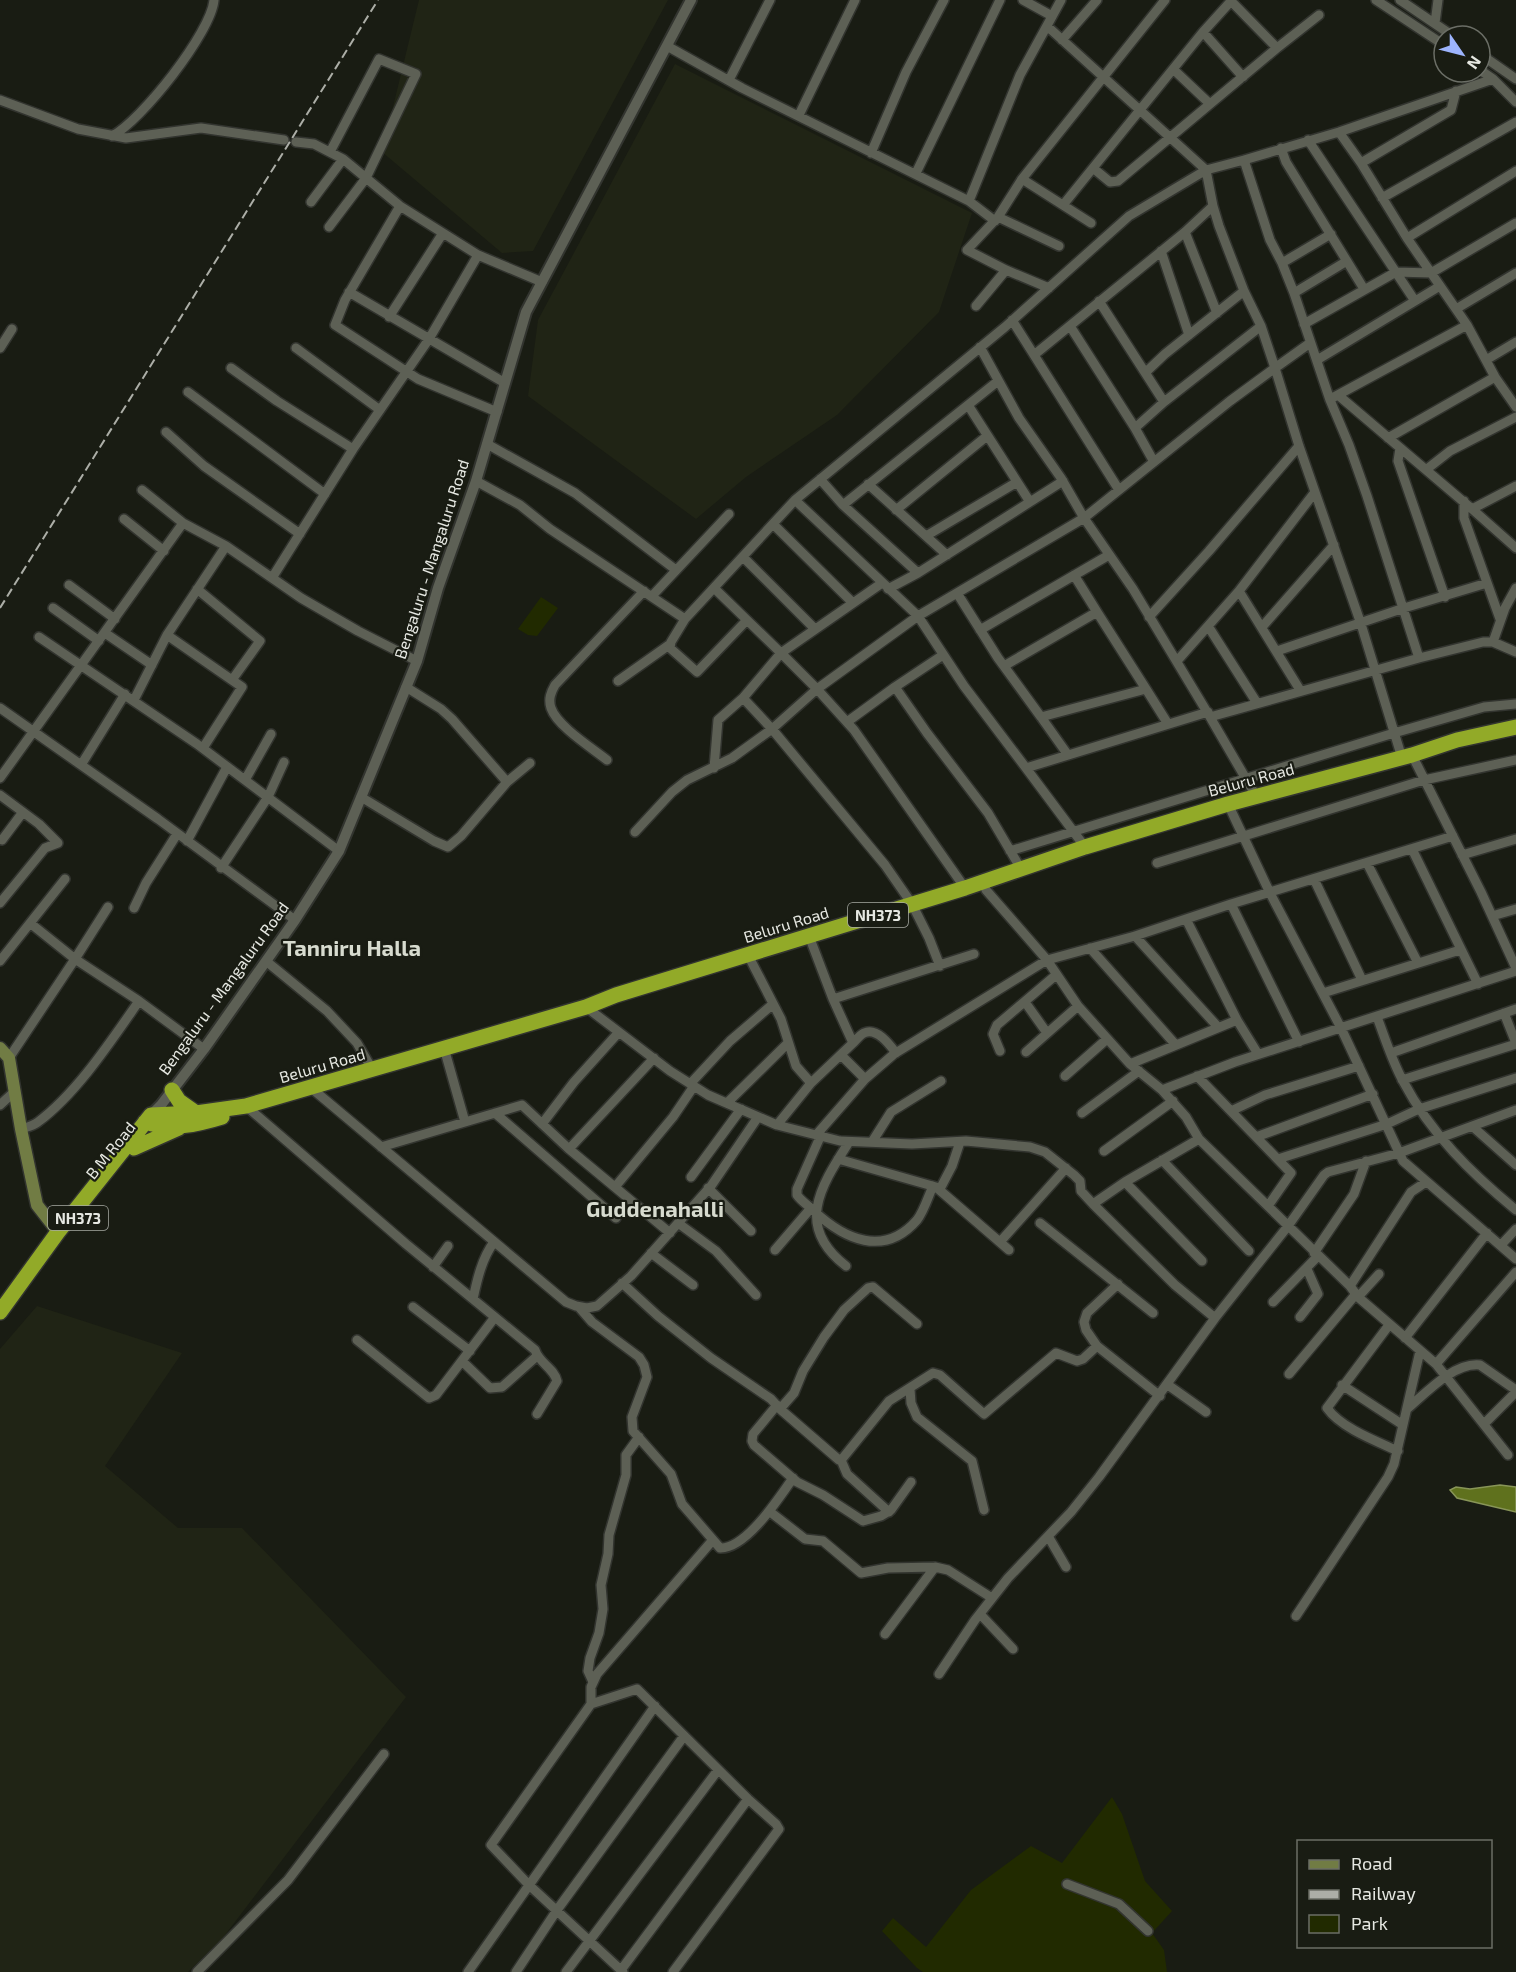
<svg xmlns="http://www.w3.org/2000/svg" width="1516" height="1972" font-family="'Exo 2',sans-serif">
<rect width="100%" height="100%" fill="#191c13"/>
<path fill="#202415" d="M419,0H668L533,251L502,253L382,152Z
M675,64L972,213L939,312L837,415L746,477L696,519L528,396L538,320Z
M37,1306L182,1353L105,1466L178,1528H242L406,1697L222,1939L188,1972H0V1349Z"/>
<path fill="#212a00" d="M541,597L558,608L537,636L528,635L518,629Z
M1112,1797L1122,1814L1145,1881L1172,1911L1152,1933L1164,1950L1167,1972H923L917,1968L882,1931L893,1918L926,1947L971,1890L1031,1846L1062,1863Z"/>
<path fill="#5f711d" stroke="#889558" stroke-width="1.5" d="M1500,1485L1516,1487V1512L1457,1498L1450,1490L1456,1487L1470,1489Z"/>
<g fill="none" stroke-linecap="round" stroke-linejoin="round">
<defs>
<path id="minor" d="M1023,0L1052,16
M1376,0L1444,45
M1400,0L1453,36
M1231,1L1277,48
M1435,23L1438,0
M1203,32L1243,77
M1062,40L1097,0
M667,46L742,88L969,201L1020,75L1061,0
M1480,54L1516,79
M1173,69L1210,104
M1480,70L1493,79L1516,102
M729,80L770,0
M0,100L78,129L126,138L201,128L284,140
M799,115L855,0
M1339,132L1361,163L1407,238L1467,325L1495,377L1516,407
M112,136C141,121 211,33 214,0
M1308,140L1415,301
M296,142L314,144L343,159L400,206L478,255L542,282
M1281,148L1286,162L1364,289
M871,153L906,72L944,0
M1244,160L1339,132L1493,79
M1361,163L1451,110L1456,91
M1093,168L1110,182L1118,181L1277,48L1319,15
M916,173L1000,0
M1022,179L1091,223
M1382,198L1516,122
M969,201L995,221
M311,202L343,159
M1063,205L1203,32L1232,0
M400,206L345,300L335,325L418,379L497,412
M998,217L1022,179L1165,0
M329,227L366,178L416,74L379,59L330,152
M1185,232L1217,313
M1407,238L1516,171
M1161,251L1189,335
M1282,263L1331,234
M1049,288L1006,270L967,250L998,217L1059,246
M349,292L505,383
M1294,293L1347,261
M1099,301L1164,402
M976,306L1006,270
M1456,309L1516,273
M389,317L443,233
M1012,320L1119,490
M1304,324L1396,272L1431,273L1516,223
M1070,326L1135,428L1154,462
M1310,343L1275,368L1299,446L1361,624L1402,758
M980,347L1019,418L1061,478L1084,518L1133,589L1210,717L1256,796
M0,348L12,329
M296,348L380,410
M1034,355L1185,232L1213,206
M1317,360L1440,286
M1486,360L1516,342
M231,368L277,401L353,449L272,578
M1146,372L1165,354L1244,291
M188,392L325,494
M1338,395L1472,509
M1334,397L1467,325
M968,405L1030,502
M1135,428L1164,402L1261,326
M166,432L204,466L300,534
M1388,438L1495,377
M487,444L575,493L676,570
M1400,448L1398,461L1445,597
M353,449L429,339L478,255
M1427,469L1450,451L1516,417
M820,479L843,505L918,573
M476,481L520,505L550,529L685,619L795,500L1005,327L1129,216L1206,170L1244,160L1270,240L1282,263L1294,293L1330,400L1349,445L1367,496L1419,658L1210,717
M868,484L947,555
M1516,486L1472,509L1516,548
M142,490L183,523L226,546
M795,500L918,616L964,686L1026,768
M1464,501V518L1500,619
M843,505L998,381
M896,510L987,436
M124,519L164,551
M773,524L853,603
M926,536L1017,482
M743,557L815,629
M69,585L115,619
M197,589L260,641L232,680
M888,589L918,573L1063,481
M1239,591L1300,690
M957,593L998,658L1041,717L1146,689L1168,724
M652,596L729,514
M53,608L99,641
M1097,612L1146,689
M1149,617L1209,551L1299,446
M685,619L671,642L670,648L697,672L747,620
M1208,626L1257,703
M1262,627L1334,545
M980,630L1109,555
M105,633L152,665
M167,635L242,687L203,748
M39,637L197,744L339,851
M1493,642L1505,608L1516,588
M1277,651L1404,608L1487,583
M1419,658L1483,642H1493L1516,652
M1177,661L1239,591L1315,492
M1004,666L1097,612L1074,575
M618,681L669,645
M406,687L441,709L452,719L507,782
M895,687L927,733L988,813L1021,869
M743,698L772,729L885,865L912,904L929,938L940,966
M134,700L167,635L226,546L301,598L358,631L417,661
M0,708L158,819L295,920
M1041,717L1068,755
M847,722L895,687L943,655
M1412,755L1481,892L1516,968
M607,760C592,748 557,726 551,708C548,699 551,692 555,685L644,591
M81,765L125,694
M714,768L718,720L743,698L781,653L714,588
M0,778L183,523
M245,780L271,734
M0,795L39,824L58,843L45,848L0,903
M361,797L434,841L448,847L461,836L507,782L530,763
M1228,804L1270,893L1341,1028L1403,1161L1516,1259
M635,832L672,792L687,780L732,758L772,729L817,689L781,653L882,583
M2,840L23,812
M187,841L227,767
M1085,847L1026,768L1208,712
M1412,849L1478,984
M1010,851L1394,733L1484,707L1516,704
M1462,855L1516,839
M1157,863L1424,780L1516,760
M1367,863L1418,963
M221,868L268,797L284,762
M1314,879L1362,980
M983,882L986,890L1047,960L1078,1006L1130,1064L1162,1090L1186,1117L1199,1139L1350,1286L1358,1297L1436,1364L1508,1455
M965,888L854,730L817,689L918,616L1084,518L1230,401L1275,368L1261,326L1244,291L1219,226L1213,206L1206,170L1047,26
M1231,904L1299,1042
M134,908L146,883L177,834
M1492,916L1516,909
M30,923L75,959L108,907
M1135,936L1218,1027
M1090,948L1175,1044
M748,955L781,1019L796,1066L811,1083
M0,961L65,879
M266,961L327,1011L357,1043L372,1069
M1323,993L1460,950
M833,999L974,954
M1025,1002L1047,1033
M586,1007L670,1071L708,1095L777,1125L840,1141L912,1144L966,1141L1030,1147L1045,1152L1074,1175L1080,1181L1081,1191L1093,1204L1175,1285L1215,1318
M1504,1013L1516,1043
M1377,1017C1385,1038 1392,1061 1403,1081C1431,1134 1471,1173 1516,1210
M1237,1020L1258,1054
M853,1043C856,1040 860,1035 864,1033C877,1027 890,1045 896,1053
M444,1048L465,1122
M1000,1051L993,1034L997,1025L1056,975
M1026,1052L1078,1006
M1391,1053L1516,1009
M841,1055L865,1079
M9,1058L75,959L139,1001
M1130,1064L1237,1020L1186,919
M1065,1076L1107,1039
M1197,1076L1291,1173L1268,1206
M1402,1080L1516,1044
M690,1084L730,1041L773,1004
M310,1087L566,1302L576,1306L587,1308L597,1306L631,1276L711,1186L758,1117
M1162,1090L1235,1062L1516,971
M727,1103L788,1043
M0,1105L14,1092
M246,1106L406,1244L535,1350C539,1363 554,1368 557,1381L537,1414
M1231,1111L1265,1095L1359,1066
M495,1113L616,1218
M1082,1113L1139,1071
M542,1124L574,1082L619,1032
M777,1125L811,1083L853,1043L833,999L809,936
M1472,1126L1516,1165
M21,1129C27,1127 33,1126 38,1122C77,1093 111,1041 139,1001L204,1049
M817,1134L865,1079L894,1054L1047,960L1135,936L1231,904L1453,836
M821,1135L797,1189V1195C801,1201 809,1206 814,1211C844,1239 884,1258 917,1220C924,1211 928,1197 933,1186
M1256,1137L1373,1094
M872,1142L891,1112L941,1081
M381,1147L522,1105L569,1149L670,1233
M569,1149L654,1058
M1104,1151L1173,1101
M838,1159L936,1187L1009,1250
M1278,1159L1387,1124L1419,1109L1516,1078
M1162,1160L1249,1251
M691,1177L741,1109
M1125,1182L1202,1261
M615,1187L673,1117L694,1086
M708,1188L751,1231
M940,1189L952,1166L960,1142
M1093,1204L1125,1182L1199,1139
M678,1223L716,1251L756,1295
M1040,1223L1153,1313
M1000,1242L1066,1168
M1501,1245L1516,1229
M775,1250L811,1208
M651,1253L693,1285
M1314,1253L1354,1194L1366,1161
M846,1266C794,1226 821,1186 849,1142
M433,1267L448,1246
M622,1283L658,1316L711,1358L771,1399L780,1409L839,1460L842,1459L889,1401L933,1373L940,1375L984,1414L1056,1353L1077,1361L1083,1359L1097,1346
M1118,1284L1087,1313L1084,1322L1086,1330L1097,1346L1160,1396
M1350,1286L1411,1192L1426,1182
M1358,1297L1379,1274
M473,1299C477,1280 482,1258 494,1242
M1273,1302L1318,1256
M413,1307L470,1351
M579,1307L592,1322L639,1357L644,1365L647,1377L632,1417L633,1431L671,1474L682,1504L720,1548C746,1549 779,1498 793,1478
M1300,1317L1318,1294L1307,1269
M1389,1325L1327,1408C1341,1428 1376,1441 1398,1451
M1405,1338L1487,1233
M357,1340L429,1398L436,1395L495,1317
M462,1361L490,1388L502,1387L537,1356
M1436,1364L1516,1272
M1289,1374L1356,1294
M1168,1385L1206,1412
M1342,1385L1403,1425
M910,1389L911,1403L917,1417L972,1461L984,1510
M777,1405L753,1434L752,1441L754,1445L797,1482L823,1495L863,1521L881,1516L891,1510L911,1482
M780,1409L794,1393L803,1371L824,1337L844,1310L868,1288L873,1287L917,1324
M1407,1409C1426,1393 1454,1362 1480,1365L1516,1390
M1484,1424L1516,1392
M841,1460L847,1474L889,1512
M769,1511L805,1539L823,1541L861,1573L888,1568L935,1567
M1048,1536L1066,1567
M980,1614L1013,1649
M1296,1616L1388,1477L1394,1464L1420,1351
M885,1634L935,1567L948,1570L992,1598
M939,1674L975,1620L1008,1578L1071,1512L1099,1477L1215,1318L1288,1226L1324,1175L1328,1172L1399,1153L1516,1110
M593,1682L588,1671L590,1658L599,1633L603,1609L601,1585L608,1554L609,1535L626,1475V1455L639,1437
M591,1704V1687L597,1674L712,1541
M1067,1884L1119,1904L1148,1931
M621,1970L748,1799
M197,1972L288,1880L384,1754
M468,1972L655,1706
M516,1972L557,1910L684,1736
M566,1972L718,1770
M623,1972L529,1885L491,1845L591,1704L637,1689L748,1799L776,1824L779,1829L673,1972"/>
<path id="tertiary" d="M151,1115L161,1105L204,1049L295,920L339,851L417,661L438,588L476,481L526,312L691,0"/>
<path id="secondary" d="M0,1048L9,1058L21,1129L37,1205L58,1232"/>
<path id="trunk" d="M172,1090L179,1101L196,1113
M145,1122C172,1130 196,1125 222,1117
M134,1148L179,1128
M0,1312L58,1232L151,1115L196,1113L246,1106L586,1007L616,995L965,888L1085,847L1228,804L1412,755L1457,740L1516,727"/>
</defs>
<use href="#minor" stroke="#32342f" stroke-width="12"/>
<use href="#tertiary" stroke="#32342f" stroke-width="14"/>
<use href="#secondary" stroke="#32342f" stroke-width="15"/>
<use href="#trunk" stroke="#32342f" stroke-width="18"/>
<use href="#minor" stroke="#5d6055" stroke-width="9"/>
<use href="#tertiary" stroke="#5d6055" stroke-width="10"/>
<use href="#secondary" stroke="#717c44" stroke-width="12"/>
<use href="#trunk" stroke="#92aa28" stroke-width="15"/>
<path stroke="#acaea7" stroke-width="2" stroke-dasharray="9 4.5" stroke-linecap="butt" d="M0,608L378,0"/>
</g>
<g text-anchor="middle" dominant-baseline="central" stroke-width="4.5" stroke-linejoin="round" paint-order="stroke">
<g fill="#191c13" stroke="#a8aba4" stroke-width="1.5">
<rect x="848" y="903" width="60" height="24" rx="4.5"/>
<rect x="48" y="1206" width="60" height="24" rx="4.5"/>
</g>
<g font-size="15" font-weight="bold" fill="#e6e8e2">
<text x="878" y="915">NH373</text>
<text x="78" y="1218">NH373</text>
</g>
<g font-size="16" fill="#e6e8e2" stroke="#191c13">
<text transform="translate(431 559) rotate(-72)">Bengaluru - Mangaluru Road</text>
<text transform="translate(1251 779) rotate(-15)">Beluru Road</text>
<text transform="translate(786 924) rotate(-17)">Beluru Road</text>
<text transform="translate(223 988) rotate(-54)">Bengaluru - Mangaluru Road</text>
<text transform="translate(322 1065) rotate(-16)">Beluru Road</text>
<text transform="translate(110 1150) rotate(-51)">B M Road</text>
</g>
<g font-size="22" font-weight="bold" fill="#d7dbcf" stroke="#191c13">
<text x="352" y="947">Tanniru Halla</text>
<text x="655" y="1208">Guddenahalli</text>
</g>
</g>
<rect x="1297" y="1840" width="195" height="108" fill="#191c13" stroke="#6b6e66" stroke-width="1.5"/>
<rect x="1309" y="1860" width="30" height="9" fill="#717c44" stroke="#6b6e66" stroke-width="1.5"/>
<text x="1351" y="1870" font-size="18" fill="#e6e8e2">Road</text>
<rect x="1309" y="1890" width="30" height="9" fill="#acaea7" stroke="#6b6e66" stroke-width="1.5"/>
<text x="1351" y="1900" font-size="18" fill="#e6e8e2">Railway</text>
<rect x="1309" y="1915" width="30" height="18" fill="#212a00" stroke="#6b6e66" stroke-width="1.5"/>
<text x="1351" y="1930" font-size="18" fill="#e6e8e2">Park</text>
<g transform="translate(1462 54) rotate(125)"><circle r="28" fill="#191c13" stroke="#6b6e66" stroke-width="1.5"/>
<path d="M0-4.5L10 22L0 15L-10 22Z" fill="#9db4fd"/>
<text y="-9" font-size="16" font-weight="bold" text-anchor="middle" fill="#e6e8e2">N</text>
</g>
</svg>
